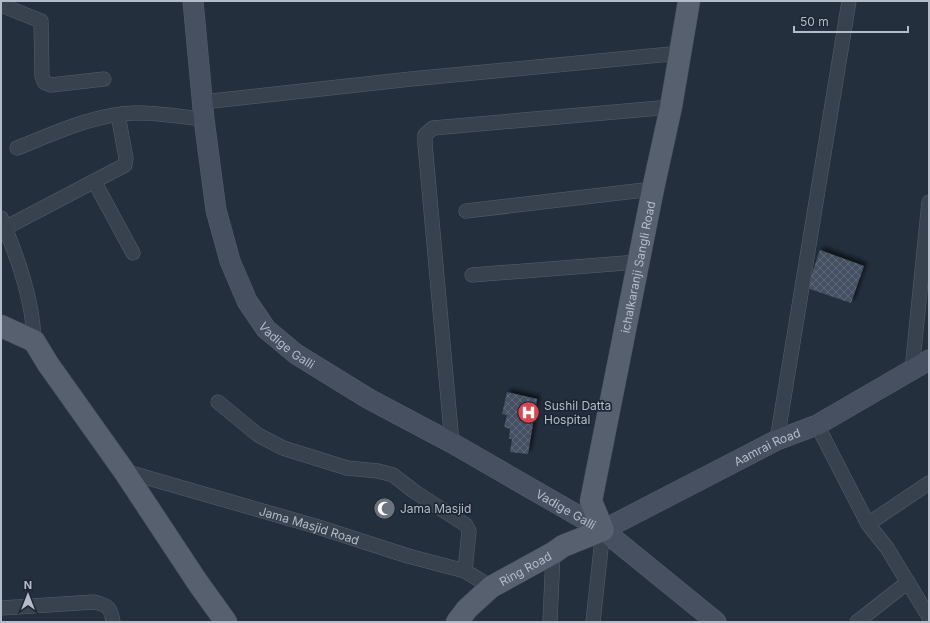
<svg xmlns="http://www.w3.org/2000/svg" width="930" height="623" font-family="Inter,sans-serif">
<defs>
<pattern id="building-cross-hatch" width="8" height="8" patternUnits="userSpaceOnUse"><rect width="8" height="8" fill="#455162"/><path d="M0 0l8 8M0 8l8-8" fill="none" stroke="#5d6877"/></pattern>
<filter id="shadow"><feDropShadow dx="3.5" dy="-3.5" stdDeviation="2" flood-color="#0009"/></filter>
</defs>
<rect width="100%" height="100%" fill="#242f3e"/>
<path fill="url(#building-cross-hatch)" filter="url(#shadow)" d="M820,250L864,266L851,303L807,288Z
M507,392L537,399L528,454L510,452L512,439H509L510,429L504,427L507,415L502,414Z"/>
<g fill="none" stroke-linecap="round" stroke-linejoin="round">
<defs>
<g id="street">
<path d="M1,5L41,21L42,76L44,82L51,85L104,79"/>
<path d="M203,102L411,79L681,53"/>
<path d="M17,148C53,134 94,114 134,113C157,112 181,117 204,119"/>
<path d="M94,181L133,253"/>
<path d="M466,211L653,189"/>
<path d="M1,218C17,256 33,299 34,341"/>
<path d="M5,228L125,165L126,158L118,115"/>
<path d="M472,275L638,262"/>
<path d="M912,370L929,202"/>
<path d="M218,402L258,435L283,448L347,468L378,471L393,475L415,492L466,525L469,531L465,571"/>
<path d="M817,425L868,524L887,548L929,617"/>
<path d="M777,440L849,1"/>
<path d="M452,443L425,144V135L433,128L671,107"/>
<path id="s1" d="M124,471L315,526L408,556L465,571L491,587"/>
<path d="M868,524L929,483"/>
<path d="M1,608L94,602C108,605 111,608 113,622"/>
<path d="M550,622L553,553"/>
<path d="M593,622L603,530"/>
<path d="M857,622L908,582"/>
</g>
<g id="secondary">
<path id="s2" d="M193,1L204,119L216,210L230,261L247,301L266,329L296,354L369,399L452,443L603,530L716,622"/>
<path id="s3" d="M603,530L777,440L817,425L929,360"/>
</g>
<g id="primary">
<path d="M1,326L34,341L48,364L124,471L198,583L226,622"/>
<path id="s4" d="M457,622L467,609L491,587L553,553L563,546L603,530L591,501L653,189L671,107L689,1"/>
</g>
</defs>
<use href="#street" stroke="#565f6c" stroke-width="15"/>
<use href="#secondary" stroke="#565f6c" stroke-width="21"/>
<use href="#primary" stroke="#414a57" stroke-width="23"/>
<use href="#street" stroke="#38414e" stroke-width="14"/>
<use href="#secondary" stroke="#465061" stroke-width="20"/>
<use href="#primary" stroke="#56606e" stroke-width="22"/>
</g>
<defs>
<symbol id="hospital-disc" viewBox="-11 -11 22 22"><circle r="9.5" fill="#e0444e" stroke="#1d2633"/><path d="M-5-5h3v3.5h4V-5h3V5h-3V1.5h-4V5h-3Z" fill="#fff"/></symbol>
<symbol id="mosque-disc" viewBox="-11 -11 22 22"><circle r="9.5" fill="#6b7280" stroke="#1d2633"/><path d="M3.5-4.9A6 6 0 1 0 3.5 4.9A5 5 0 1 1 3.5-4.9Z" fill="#fff"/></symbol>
</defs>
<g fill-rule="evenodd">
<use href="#hospital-disc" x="516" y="400" width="25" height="25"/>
<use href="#mosque-disc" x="372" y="496" width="25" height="25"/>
</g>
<g text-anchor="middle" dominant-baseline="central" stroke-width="3.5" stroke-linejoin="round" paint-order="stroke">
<g font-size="12" fill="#b4bcc9" stroke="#1d2633">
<text stroke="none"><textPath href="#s4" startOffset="445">ichalkaranji Sangli Road</textPath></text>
<text stroke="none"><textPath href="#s2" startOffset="367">Vadige Galli</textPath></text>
<text stroke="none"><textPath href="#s3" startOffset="184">Aamrai Road</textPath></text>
<text stroke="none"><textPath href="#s2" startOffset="691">Vadige Galli</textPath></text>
<text stroke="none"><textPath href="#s1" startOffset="193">Jama Masjid Road</textPath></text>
<text stroke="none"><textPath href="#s4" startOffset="88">Ring Road</textPath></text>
</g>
<g font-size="12" fill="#b4bcc9" stroke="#1d2633" text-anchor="start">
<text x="544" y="405">Sushil Datta<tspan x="544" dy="14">Hospital</tspan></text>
<text x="400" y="508">Jama Masjid</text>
</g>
</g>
<rect width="930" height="623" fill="none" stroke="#b4bcc9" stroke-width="4"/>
<g transform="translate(28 595)" stroke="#1d2633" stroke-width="3" paint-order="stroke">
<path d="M0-3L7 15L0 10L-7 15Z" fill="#b4bcc9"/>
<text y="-6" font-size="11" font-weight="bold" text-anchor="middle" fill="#b4bcc9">N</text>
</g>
<path d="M794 26v6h114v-6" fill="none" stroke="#b4bcc9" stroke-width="2"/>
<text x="800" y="26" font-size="12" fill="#b4bcc9" stroke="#1d2633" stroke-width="3" paint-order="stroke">50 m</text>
</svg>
